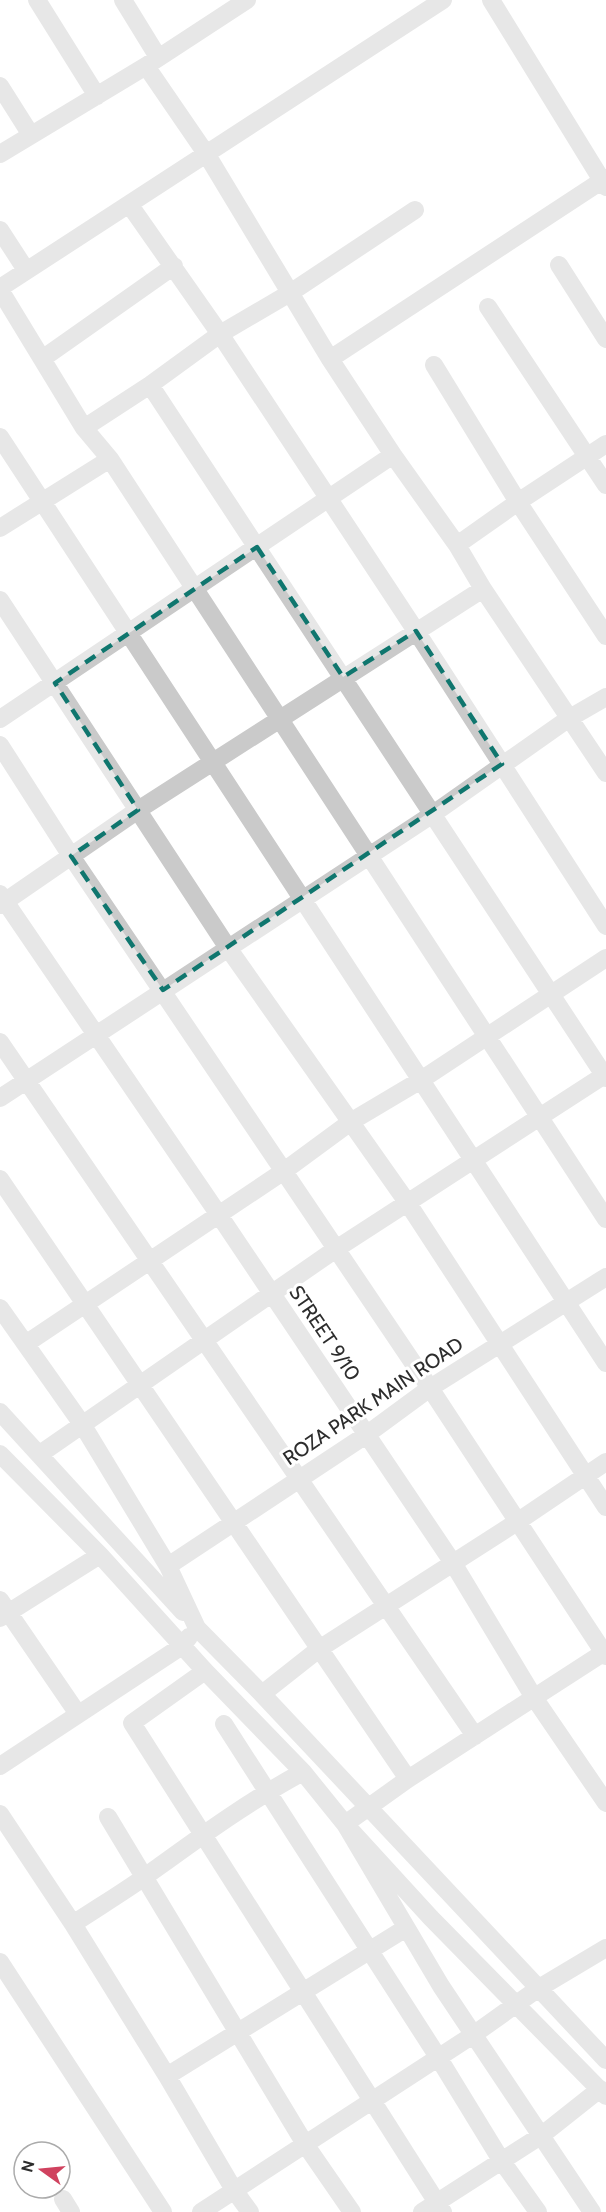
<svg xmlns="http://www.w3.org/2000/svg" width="606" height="2212" font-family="Cabin,sans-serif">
<rect width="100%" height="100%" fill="#fff"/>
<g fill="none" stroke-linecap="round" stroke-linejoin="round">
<path stroke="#cacaca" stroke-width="18" d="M37,0L97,96
M123,0L158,57
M491,0L606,187
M146,66L207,155L330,359L393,455L457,545L483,589L606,773
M0,86L31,135
M0,154L146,66L247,0
M129,204L220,334L416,631L606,926
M0,230L26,270
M559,265L606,339
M0,288L443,0
M0,290L84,428L110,459L606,1219
M488,307L606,485
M42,359L174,266
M330,359L606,178
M434,365L518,502L606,636
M150,385L606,1078
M84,428L150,385L220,334L290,293L415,210
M0,437L606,1363
M0,528L110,459
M457,545L518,502L606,444
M0,600L228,948L407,1202L606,1507
M0,719L393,455
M0,745L71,856L430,1388L606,1656
M0,894L219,1215L453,1563L533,1696L606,1803
M0,905L138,810L483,589
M0,1042L475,1736
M0,1098L433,814L568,719L606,697
M0,1179L408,1779
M0,1308L82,1424L168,1566L197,1628L262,1694L606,2060
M27,1343L284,1171L352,1121L421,1080L606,958
M0,1412L183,1612
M0,1454L100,1555L205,1671L303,1772L345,1824L431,1918L606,2096
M40,1454L336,1249L606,1074
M168,1566L366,1435L430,1388L606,1277
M0,1600L78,1714
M0,1618L100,1555
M205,1671L132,1723L443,2212
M262,1694L319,1649L517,1522L606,1462
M224,1724L438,2057L501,2160L538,2212
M0,1766L182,1646L189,1637
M0,1814L73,1924
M108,1817L305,2144L352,2212
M0,1962L163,2212
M167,2076L406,1928
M63,2199L71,2212
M201,2212L473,2035L539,1988L606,1948
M250,2212L234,2190L167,2076L73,1924C97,1908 122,1893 146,1876C197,1839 247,1802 303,1772
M422,2212L542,2135L600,2089
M592,2212L441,1986L345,1824L408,1779L606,1651"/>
</g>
<path d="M0 0H606V2212H0ZM257,547L343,677L416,631L502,764L163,990L71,856L138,810L55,683Z" fill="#fff" fill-opacity=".55" fill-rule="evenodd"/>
<path fill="none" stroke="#0f766e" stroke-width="4.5" stroke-dasharray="12 8" stroke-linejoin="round" d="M257,547L343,677L416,631L502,764L163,990L71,856L138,810L55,683Z"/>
<g text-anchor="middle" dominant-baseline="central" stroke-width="6" stroke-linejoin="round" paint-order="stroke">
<g font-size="20" fill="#2d2d2d" stroke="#fff">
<text transform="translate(325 1333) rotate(56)">STREET 9/10</text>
<text transform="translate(373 1401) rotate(-34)">ROZA PARK MAIN ROAD</text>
</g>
</g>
<g transform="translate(42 2170) rotate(285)"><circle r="28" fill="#ffffff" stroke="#ababab" stroke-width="1.5"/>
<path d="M0-4.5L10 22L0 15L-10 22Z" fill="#d0425f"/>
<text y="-9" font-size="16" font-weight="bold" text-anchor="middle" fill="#2d2d2d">N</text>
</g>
</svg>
